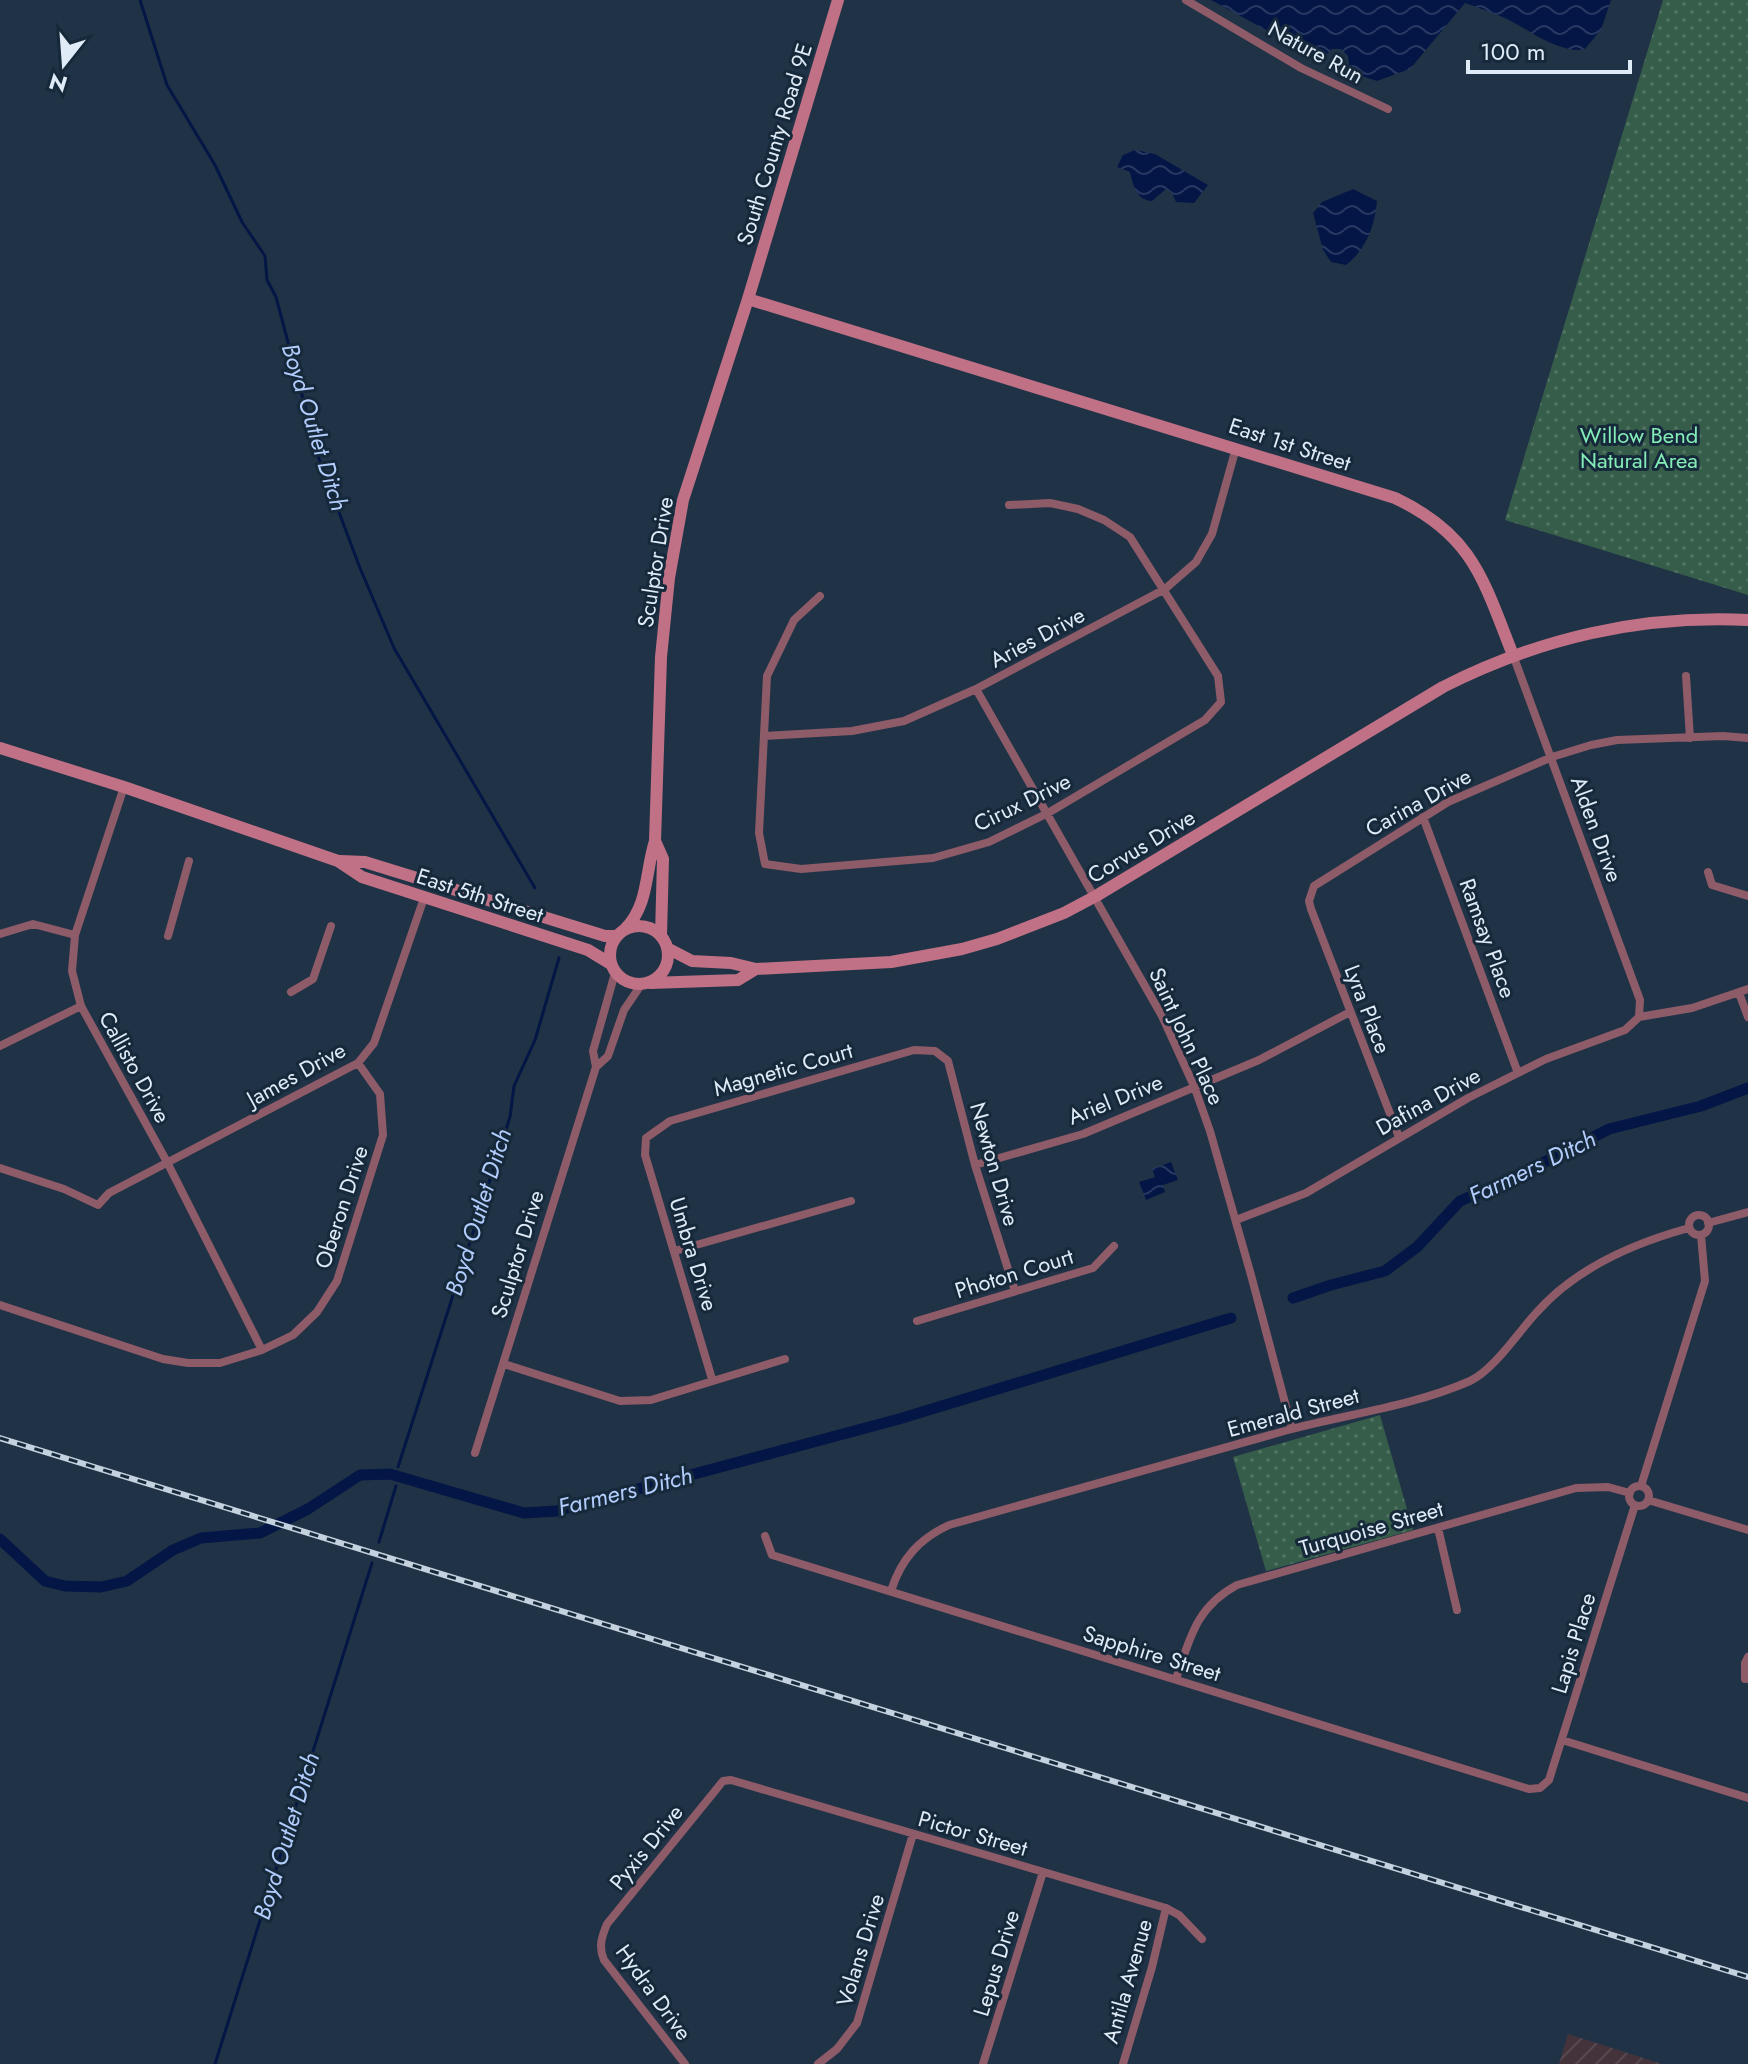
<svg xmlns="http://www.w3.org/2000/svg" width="1748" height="2064" font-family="Jost,sans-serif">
<defs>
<pattern id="industrial-furrows" width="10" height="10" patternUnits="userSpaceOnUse" patternTransform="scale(2)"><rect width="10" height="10" fill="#45333c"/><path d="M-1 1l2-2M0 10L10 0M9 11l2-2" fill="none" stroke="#57474f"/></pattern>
<pattern id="park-dots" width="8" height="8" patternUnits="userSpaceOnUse" patternTransform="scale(2)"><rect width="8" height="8" fill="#365d49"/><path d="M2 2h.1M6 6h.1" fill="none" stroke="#537464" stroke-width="1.8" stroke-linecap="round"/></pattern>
<pattern id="water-waves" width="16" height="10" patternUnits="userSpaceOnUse" patternTransform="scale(2)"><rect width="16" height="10" fill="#031645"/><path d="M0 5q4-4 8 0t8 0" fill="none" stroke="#273861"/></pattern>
</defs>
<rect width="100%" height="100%" fill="#203346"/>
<path fill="url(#industrial-furrows)" d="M1568,2034L1662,2064H1559Z"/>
<path fill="url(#park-dots)" d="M1663,0H1748V595L1505,520Z
M1380,1415L1413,1530L1266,1571L1233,1457Z"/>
<path fill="url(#water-waves)" d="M1211,0H1611L1601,30L1584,50C1554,51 1533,32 1507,19C1494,13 1479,8 1465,3L1410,69L1377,81L1350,72L1348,56L1341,49H1332L1325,56L1312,55Z
M1135,150L1155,154L1208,185L1194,203L1176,202L1172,193L1166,189L1152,201C1136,200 1133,185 1130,172L1117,167L1123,155Z
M1353,189L1377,201C1375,225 1366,250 1346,265L1331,262L1323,250L1313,213L1322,202Z
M1171,1162L1178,1180L1163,1185L1165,1192L1146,1200L1139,1182L1155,1177L1152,1169Z"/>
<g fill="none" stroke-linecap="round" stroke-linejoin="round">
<path stroke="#031645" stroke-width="3" d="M140,0L167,85L215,165L242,222L265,256L267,280L276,297L319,459L360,568L394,648L535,888
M398,1467L510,1117L514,1086L535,1040L559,958
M379,1542L396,1486
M215,2064L372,1563"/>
<path stroke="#031645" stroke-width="11" d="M1293,1298L1331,1285L1385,1271L1417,1247L1460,1201L1515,1177L1609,1129L1701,1106L1748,1088
M0,1539L45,1581L65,1586L101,1587L127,1581L173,1550L201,1538L260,1533L308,1509L360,1475L390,1474L524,1513L556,1511L899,1419L1231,1318"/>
<path stroke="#8e5b68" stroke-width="8" d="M1186,0L1301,68L1388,109
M820,596L794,620L767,676L759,833L765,864L801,869L933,858L989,842L1048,813L1205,720L1221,702L1218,676L1130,537L1104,520L1078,509L1050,503L1009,505
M1513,655L1640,1000L1639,1017
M1686,676L1690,738
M976,689L1162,1016L1194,1086L1210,1131L1251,1275L1292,1429
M764,736L852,731L904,721L976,689L1165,589L1196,562L1212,534L1236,448
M124,787L75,935L72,971L81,1006L167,1162L262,1350
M1423,817L1518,1073
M1708,872L1712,885L1748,896
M0,934L33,924L75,935
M168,936L189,861
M291,992L313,979L331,926
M1739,993L1748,1017
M1639,1017L1692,1008L1748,989
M0,1046L81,1006
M596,1067L593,1051L615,973
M1399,1137L1311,909L1309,901L1314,886L1448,802L1552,757L1591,745L1617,740L1723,736L1748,738
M975,1165L1083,1134L1259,1060L1350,1012
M0,1168L64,1189L98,1205L109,1193L358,1063L374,1043L424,898
M1689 1225a10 10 0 1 1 20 0a10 10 0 1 1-20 0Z
M1236,1220L1306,1193L1468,1098L1546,1059L1625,1030L1639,1017
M1708,1223L1748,1212
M675,1251L851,1201
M0,1305L163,1359L188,1363H220L262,1350L293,1335L317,1312L337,1281L383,1135L380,1094L358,1063
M917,1321L1093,1268L1114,1246
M504,1364L620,1401L651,1400L785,1359
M712,1379L645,1155L646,1138L670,1121L914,1050L935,1051L948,1061L975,1165L1015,1291
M475,1453L596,1067L608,1056L624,1010L641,985
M1641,1486L1705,1281L1701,1235
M1629 1496a10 10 0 1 1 20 0a10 10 0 1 1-20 0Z
M1648,1500L1748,1530
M1438,1528L1457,1610
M765,1536L772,1555L1529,1789L1540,1788L1549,1780L1635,1505
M891,1591C901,1559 919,1539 949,1525C1062,1493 1175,1461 1288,1430C1348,1414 1413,1406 1470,1381C1494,1370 1519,1331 1537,1312C1576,1268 1634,1243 1689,1228
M1748,1657L1745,1663V1679H1748
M1176,1679C1190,1638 1196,1607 1237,1585L1576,1488L1608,1487L1630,1493
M1562,1740L1748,1798
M685,2064L604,1960C598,1947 602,1936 607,1924L723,1781L731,1780L1166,1908L1179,1915L1202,1939
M818,2064L837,2049L857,2023L913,1834
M983,2064L1043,1872
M1123,2064L1152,1967L1166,1908"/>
<path stroke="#c17186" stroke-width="12" d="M748,299L1395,498C1473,535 1483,579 1513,655
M0,748L124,787L338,861L362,877L588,950L611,964
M655,841L663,859L661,936
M340,861L365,862L605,936H617
M610 955a29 29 0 1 1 58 0a29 29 0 1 1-58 0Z
M625,929C649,905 645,872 655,841L661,657L669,578L683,500L748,299L838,0
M667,948L692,961L731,963L756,969L891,962L962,949L997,939L1064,913L1096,896L1443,687C1540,638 1639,615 1748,620
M650,983L738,980L756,969"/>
<defs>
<path id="rail" d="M0,1438L1748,1977"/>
</defs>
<use href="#rail" stroke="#c4d1de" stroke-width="6"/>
<use href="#rail" stroke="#16293b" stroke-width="3" stroke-dasharray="9" stroke-linecap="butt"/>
</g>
<g text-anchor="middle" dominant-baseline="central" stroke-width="6" stroke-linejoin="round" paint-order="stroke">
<g font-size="22" fill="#dfebf7" stroke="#16293b">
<text transform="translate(1316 52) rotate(29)">Nature Run</text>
<text transform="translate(774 144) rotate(-73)">South County Road 9E</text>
<text transform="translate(1290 444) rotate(18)">East 1st Street</text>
<text transform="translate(655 562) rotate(-81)">Sculptor Drive</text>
<text transform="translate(1037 637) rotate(-28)">Aries Drive</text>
<text transform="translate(1022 802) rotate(-26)">Cirux Drive</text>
<text transform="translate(1418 802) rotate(-29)">Carina Drive</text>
<text transform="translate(1597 829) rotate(70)">Alden Drive</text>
<text transform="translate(1141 846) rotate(-31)">Corvus Drive</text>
<text transform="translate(480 895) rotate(18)">East 5th Street</text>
<text transform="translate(1488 938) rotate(70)">Ramsay Place</text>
<text transform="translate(1368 1009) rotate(69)">Lyra Place</text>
<text transform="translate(1187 1036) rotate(65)">Saint John Place</text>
<text transform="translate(135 1067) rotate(61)">Callisto Drive</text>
<text transform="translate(783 1069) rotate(-16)">Magnetic Court</text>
<text transform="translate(296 1074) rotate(-29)">James Drive</text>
<text transform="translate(1115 1099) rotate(-22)">Ariel Drive</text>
<text transform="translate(1428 1101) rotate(-29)">Dafina Drive</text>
<text transform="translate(995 1164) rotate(74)">Newton Drive</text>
<text transform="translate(341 1207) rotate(-72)">Oberon Drive</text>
<text transform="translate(517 1254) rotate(-73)">Sculptor Drive</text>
<text transform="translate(694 1254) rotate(73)">Umbra Drive</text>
<text transform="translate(1014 1273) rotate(-17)">Photon Court</text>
<text transform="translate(1293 1412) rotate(-15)">Emerald Street</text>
<text transform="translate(1371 1528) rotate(-16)">Turquoise Street</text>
<text transform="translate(1573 1643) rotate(-73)">Lapis Place</text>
<text transform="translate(1152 1653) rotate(17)">Sapphire Street</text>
<text transform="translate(973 1833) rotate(16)">Pictor Street</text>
<text transform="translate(646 1847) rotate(-51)">Pyxis Drive</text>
<text transform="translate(860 1950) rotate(-73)">Volans Drive</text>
<text transform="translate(996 1963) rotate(-73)">Lepus Drive</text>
<text transform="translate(1127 1981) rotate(-74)">Antila Avenue</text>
<text transform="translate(654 1992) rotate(54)">Hydra Drive</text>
</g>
<g font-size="22" fill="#84ecb7" stroke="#16293b">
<text x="1639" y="435">Willow Bend<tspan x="1639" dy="25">Natural Area</tspan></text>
</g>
<g font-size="24" font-style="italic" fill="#b2ccfc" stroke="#16293b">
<text transform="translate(315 427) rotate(73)">Boyd Outlet Ditch</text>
<text transform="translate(1532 1167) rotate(-26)">Farmers Ditch</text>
<text transform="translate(478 1212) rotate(-73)">Boyd Outlet Ditch</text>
<text transform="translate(625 1491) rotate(-14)">Farmers Ditch</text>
<text transform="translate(286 1836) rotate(-73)">Boyd Outlet Ditch</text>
</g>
</g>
<g transform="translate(64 64) rotate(197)" stroke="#16293b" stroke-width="6" paint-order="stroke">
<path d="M0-6L14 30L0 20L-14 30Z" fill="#dfebf7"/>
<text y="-12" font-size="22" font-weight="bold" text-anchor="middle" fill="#dfebf7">N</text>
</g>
<path d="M1468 60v12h162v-12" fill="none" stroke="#dfebf7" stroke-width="4"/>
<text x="1480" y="60" font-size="24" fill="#dfebf7" stroke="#16293b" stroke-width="6" paint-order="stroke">100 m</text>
</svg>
